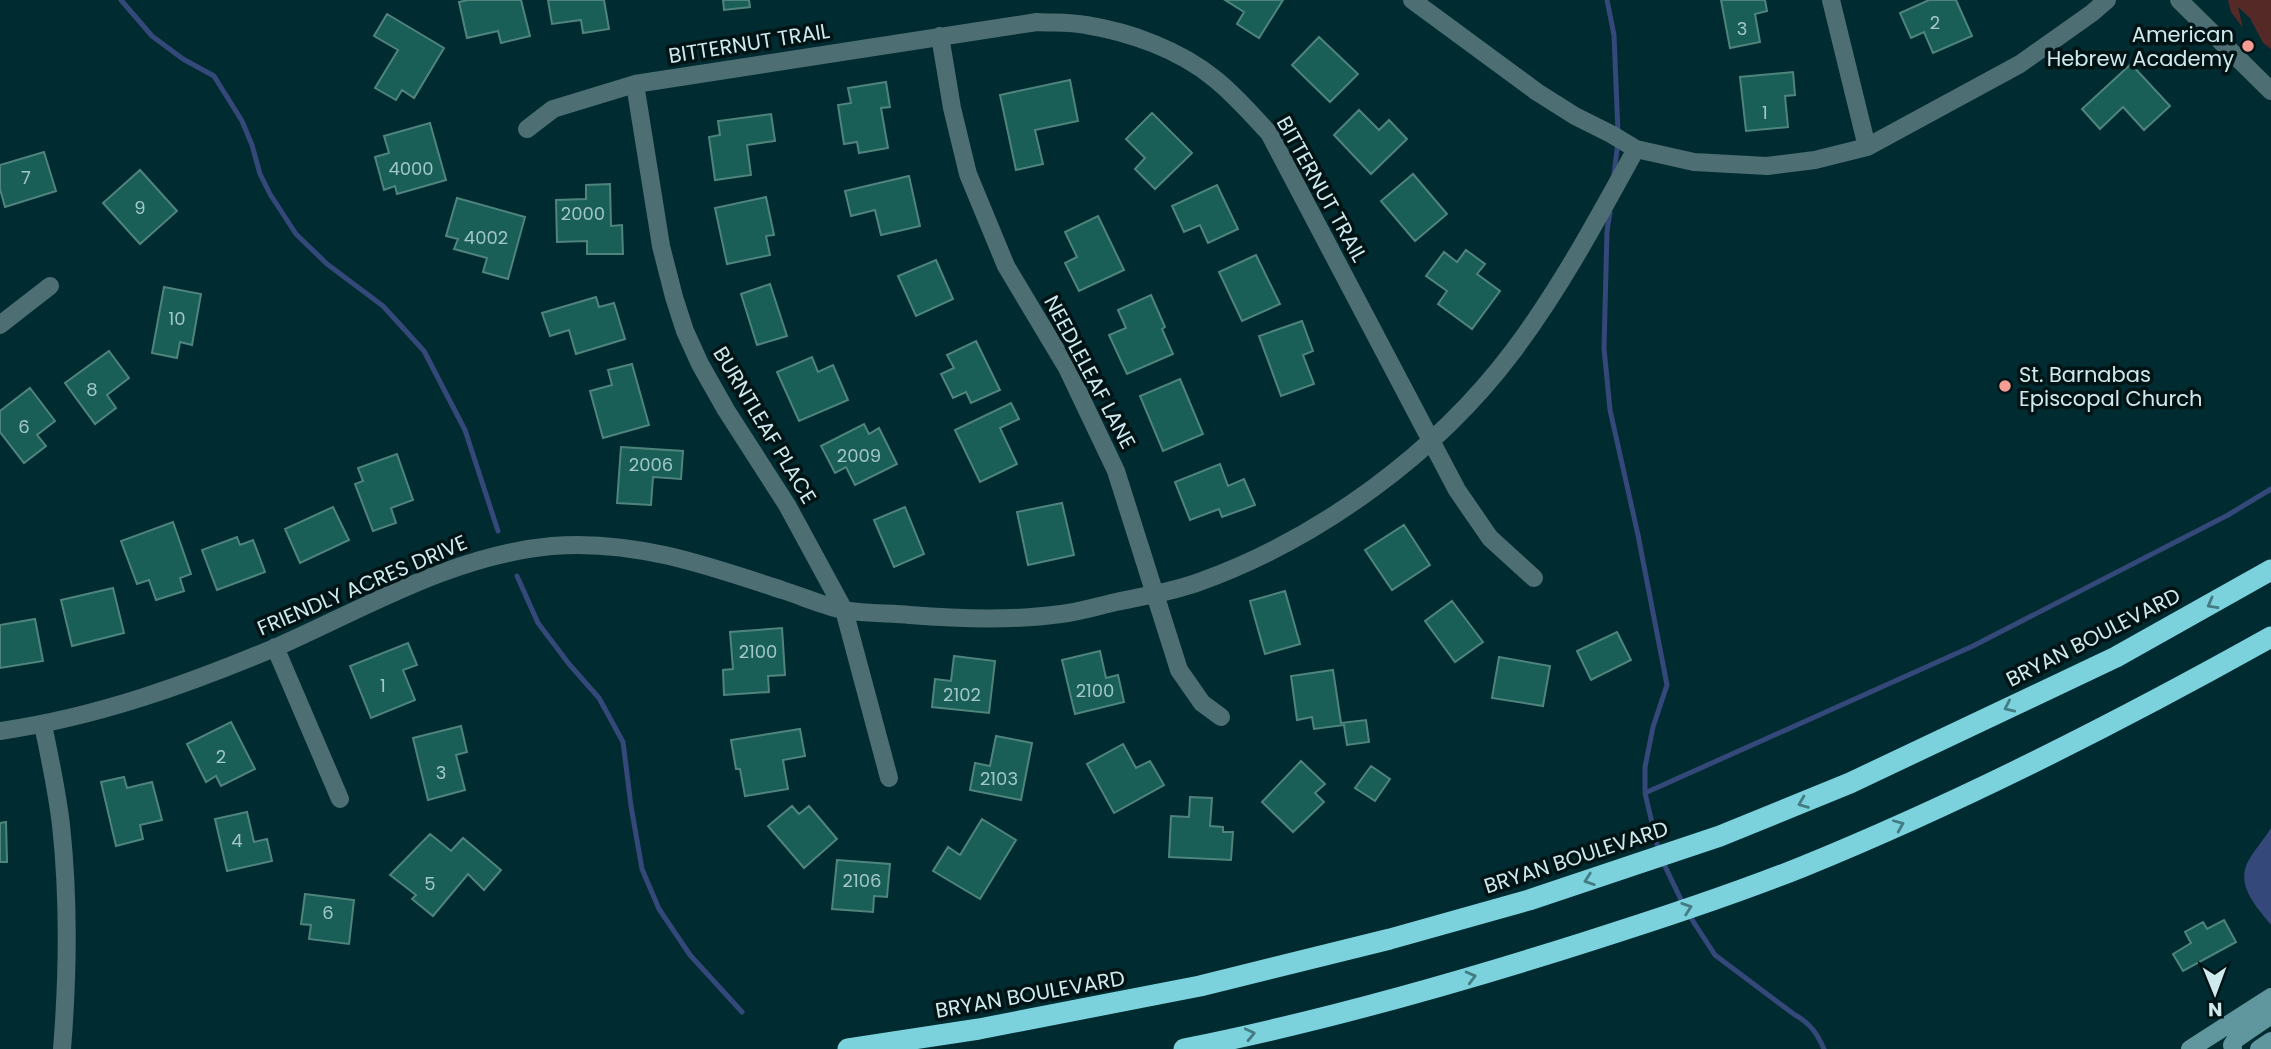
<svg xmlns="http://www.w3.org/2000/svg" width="2271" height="1049" font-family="Poppins,sans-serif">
<rect width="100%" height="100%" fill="#002c31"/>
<path fill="#542926" d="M2228,0H2271V49L2263,43L2250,18L2238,7L2243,28L2231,12Z"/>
<path fill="#344879" d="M2271,828V925C2258,908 2238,889 2246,866C2251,853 2264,840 2271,828Z"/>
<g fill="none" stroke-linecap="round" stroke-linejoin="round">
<path stroke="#344879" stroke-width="5" d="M121,0L152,36L183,59L214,76L242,121L252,145L260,174L270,194L296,234L327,264L383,306L424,351L465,430L498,531
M1607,0L1614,35L1618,133
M1614,174L1618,142
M1610,212L1607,231L1604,348L1610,410L1638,535L1667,685L1653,727L1645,767V793L1659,853
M517,576L538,623L569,664L599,698L623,742L631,806L642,869L659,909L690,955L742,1012
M1645,793L1973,646L2228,515L2271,489
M1663,862L1684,906
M1689,915L1715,955L1795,1015C1810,1023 1817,1033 1824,1049"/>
</g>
<path fill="#195f58" stroke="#4f847d" stroke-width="2" d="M468,0H521L530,36L501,43L498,31L467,38L459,2Z
M548,0H604L609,29L583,33L581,20L552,24Z
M723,0H749L750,7L724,10Z
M1225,0H1283L1259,38L1237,24L1244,12Z
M1721,0H1765L1767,11L1755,14L1760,42L1730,48Z
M1929,0H1956L1972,36L1933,53L1924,32L1911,38L1900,13Z
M387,14L444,48L414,98L402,90L396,100L375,88L398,50L374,36Z
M1319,37L1358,74L1330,102L1292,65Z
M2131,64L2170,106L2144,130L2123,107L2100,129L2082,109Z
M1793,72L1795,95L1785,96L1788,127L1746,131L1740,77Z
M1070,80L1078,121L1035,130L1043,164L1016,170L1000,95Z
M886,82L890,107L881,108L888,148L859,153L857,142L844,144L838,105L851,103L848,88Z
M1359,110L1379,130L1389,120L1407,139L1371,174L1334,135Z
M1152,113L1192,153L1155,189L1135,169L1145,158L1126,139Z
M771,114L775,141L747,145L751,175L715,180L709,137L720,135L718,121Z
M430,123L446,180L397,194L395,186L384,190L375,157L389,153L384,136Z
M44,152L56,191L5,207L0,189V165Z
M140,170L177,211L140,244L103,203Z
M1413,174L1447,214L1415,241L1381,201Z
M909,176L920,226L881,235L875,210L851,216L845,191Z
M610,184L611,226L622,225L623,254H587V241L557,242L556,200L586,199V185Z
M1217,185L1238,229L1208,243L1200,225L1184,232L1172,206Z
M766,197L774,235L766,236L770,255L727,264L715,208Z
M457,198L525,217L508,279L483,272L487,258L454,249L458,239L446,236Z
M1098,216L1124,270L1079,291L1065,263L1077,257L1065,232Z
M1466,250L1485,264L1477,274L1500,291L1472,329L1438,304L1447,291L1426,276L1444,252L1457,262Z
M1256,255L1280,304L1242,321L1219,272Z
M936,260L953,299L916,316L898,276Z
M770,284L787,336L757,345L741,294Z
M164,287L201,294L192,345L180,342L177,358L152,353Z
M1151,295L1165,327L1162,329L1173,354L1127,374L1109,335L1126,328L1118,310Z
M596,297L599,307L614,303L625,339L576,354L569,330L550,336L542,313Z
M1302,321L1313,351L1303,355L1314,384L1281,396L1259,336Z
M976,341L1000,390L971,403L966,392L953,398L941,374L954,368L947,355Z
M109,351L129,378L107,395L116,408L95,424L65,383Z
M812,357L818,372L833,365L848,400L799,421L777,372Z
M632,364L649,425L603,438L590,391L612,385L608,370Z
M1180,379L1203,434L1163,451L1140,396Z
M30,388L55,421L37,435L46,446L24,463L0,432V411Z
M1011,403L1019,419L1000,428L1017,464L980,482L955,430Z
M864,424L869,434L879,428L897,464L855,485L846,467L835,473L821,446Z
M621,447L683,451L681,479L653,477L651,505L617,503Z
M397,454L413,500L391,508L396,523L373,531L355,484L363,481L358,468Z
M1220,464L1228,486L1244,479L1255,505L1222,517L1219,509L1190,520L1175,482Z
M1062,503L1074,555L1028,565L1017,512Z
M333,507L349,540L300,563L285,529Z
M905,507L924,554L894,567L874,520Z
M173,522L191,574L180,578L184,591L156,600L149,580L137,584L121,541Z
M1404,525L1430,565L1392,590L1365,550Z
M237,537L240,545L253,540L265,572L217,590L202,550Z
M113,588L124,633L72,646L61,600Z
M1285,591L1300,644L1265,654L1250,601Z
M1452,601L1483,642L1455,662L1425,621Z
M35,619L43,661L0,668V625Z
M782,628L785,675L768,676L769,692L724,695L723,670L733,669L730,632Z
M1617,632L1631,660L1591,680L1577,651Z
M408,643L417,665L403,670L415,700L371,718L350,666Z
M1100,651L1106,678L1118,675L1124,702L1075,714L1062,660Z
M954,656L995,661L989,713L932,707L935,679L951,681Z
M1499,657L1550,666L1543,706L1492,698Z
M1333,670L1341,723L1366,720L1369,742L1347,745L1344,725L1314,729L1312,717L1297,720L1291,676Z
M231,722L255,769L221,786L216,776L206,782L187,744Z
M461,726L467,752L456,755L465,790L428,800L413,738Z
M800,729L805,756L783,760L788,789L745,796L740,769H736L731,740Z
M996,736L1032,743L1021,800L970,790L975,763L990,766Z
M1123,744L1136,768L1150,761L1164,785L1114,813L1087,764Z
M1301,761L1325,784L1315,793L1324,802L1293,832L1262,802Z
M1371,766L1390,779L1375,801L1355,788Z
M124,777L127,788L152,782L162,820L140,825L143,839L116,846L101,782Z
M1190,797L1212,798L1210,826L1223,827V832H1233L1231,860L1169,857L1171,816L1189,817Z
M792,806L799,814L809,806L837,839L804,868L768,826Z
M247,812L254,842L267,839L272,861L227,871L215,819Z
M982,819L1016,840L980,899L933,871L948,847L960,855Z
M6,822L7,862H0V823Z
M430,834L451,851L463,838L501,870L484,890L468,874L433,916L412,899L416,895L390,875Z
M837,860L890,864L887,897L874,896L873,912L832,909Z
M305,894L354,900L349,944L309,939L311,925L301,924Z
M2224,920L2236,942L2183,971L2173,954L2191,943L2185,932L2203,922L2207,929Z"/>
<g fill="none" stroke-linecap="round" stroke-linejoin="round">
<path stroke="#4d6e72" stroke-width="18" d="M1412,0L1537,92L1575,116L1611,134L1636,149L1694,162L1767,166L1815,160L1867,147L2020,64L2092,13L2107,0
M1831,0L1867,147
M940,36L952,108L968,174L1006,266L1067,368L1116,471L1179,670L1202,703L1221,717
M635,84L661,246L674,297L685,331L700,364L726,410L787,505L844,610L889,778
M527,129L553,109L635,84L1037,22C1053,23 1070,22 1086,25C1130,32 1180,50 1215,79C1235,95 1252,115 1269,133L1457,490L1490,538L1534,578
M0,325L50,286
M275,647L340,799
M43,725C50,758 57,791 61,825C69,899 68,975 62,1049
M0,731C97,717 189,684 279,646C367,607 454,555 552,546C632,539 707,565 782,590C802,596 823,606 844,610C866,614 889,613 910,615C960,619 1011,621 1061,614C1079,612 1098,606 1116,602C1143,596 1172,592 1199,582C1319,539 1437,453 1514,350C1561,287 1598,218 1636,149"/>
<path stroke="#4d6e72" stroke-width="18" d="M2179,0L2271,91"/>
<path stroke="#60969d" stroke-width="18" d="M2190,1049L2271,997
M2233,1049L2232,1045L2236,1039L2271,1015
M2259,1049L2271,1041"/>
<path stroke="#7bd2dd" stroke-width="21" d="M848,1049L979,1029L1200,986L1390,939L1529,900L1720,836L1850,783L2116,657L2271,570
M1184,1049C1320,1022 1454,984 1586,942C1659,919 1732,895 1802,867C1964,801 2119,722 2271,637"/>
</g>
<defs><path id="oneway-chevron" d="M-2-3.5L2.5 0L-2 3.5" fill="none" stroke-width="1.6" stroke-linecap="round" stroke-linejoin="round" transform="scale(1.75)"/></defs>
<g stroke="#447c83">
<use href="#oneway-chevron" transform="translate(2212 604) rotate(151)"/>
<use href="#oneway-chevron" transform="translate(2009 707) rotate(155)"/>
<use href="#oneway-chevron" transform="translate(1803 803) rotate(158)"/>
<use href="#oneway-chevron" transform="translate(1899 825) rotate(-23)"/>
<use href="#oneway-chevron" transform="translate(1589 880) rotate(161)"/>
<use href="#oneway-chevron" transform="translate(1687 908) rotate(-19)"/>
<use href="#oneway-chevron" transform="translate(1471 977) rotate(-15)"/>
<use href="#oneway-chevron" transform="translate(1250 1034) rotate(-13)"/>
</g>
<g fill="#f59c93" stroke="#001315" stroke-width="2.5">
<circle cx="2248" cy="46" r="7"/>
<circle cx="2005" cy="386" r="7"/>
</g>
<g text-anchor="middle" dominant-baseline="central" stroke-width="7" stroke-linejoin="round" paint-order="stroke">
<g font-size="18" fill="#a2c7c8">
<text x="1935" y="22">2</text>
<text x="1742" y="28">3</text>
<text x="1765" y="112">1</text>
<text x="411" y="168">4000</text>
<text x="26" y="177">7</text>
<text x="140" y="207">9</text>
<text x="583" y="213">2000</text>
<text x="486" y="237">4002</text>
<text x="177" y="318">10</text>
<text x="92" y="389">8</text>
<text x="24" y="426">6</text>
<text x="859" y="455">2009</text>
<text x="651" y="464">2006</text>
<text x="758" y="651">2100</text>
<text x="383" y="685">1</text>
<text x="1095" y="690">2100</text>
<text x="962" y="694">2102</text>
<text x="221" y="756">2</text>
<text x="441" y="772">3</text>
<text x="999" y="778">2103</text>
<text x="237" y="840">4</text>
<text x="862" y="880">2106</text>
<text x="430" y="883">5</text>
<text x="328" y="912">6</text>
</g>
<g font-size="21" fill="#cfeaed" stroke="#001315" text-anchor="end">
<text x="2234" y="34">American<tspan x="2234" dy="24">Hebrew Academy</tspan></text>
<text x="2019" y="374" text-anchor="start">St. Barnabas<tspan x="2019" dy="24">Episcopal Church</tspan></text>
</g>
<g font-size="21" fill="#cfeaed" stroke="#001315">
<text transform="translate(749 43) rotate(-9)">BITTERNUT TRAIL</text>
<text transform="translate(1322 189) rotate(61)">BITTERNUT TRAIL</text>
<text transform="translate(1090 372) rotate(62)">NEEDLELEAF LANE</text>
<text transform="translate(765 425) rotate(59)">BURNTLEAF PLACE</text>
<text transform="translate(362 585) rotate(-23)">FRIENDLY ACRES DRIVE</text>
<text transform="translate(2093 637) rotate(-27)">BRYAN BOULEVARD</text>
<text transform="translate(1576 857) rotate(-18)">BRYAN BOULEVARD</text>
<text transform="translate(1030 994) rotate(-10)">BRYAN BOULEVARD</text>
</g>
</g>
<g transform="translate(2215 993) rotate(179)" stroke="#001315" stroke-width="5" paint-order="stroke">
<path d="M0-5L12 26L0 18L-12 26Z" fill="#cfeaed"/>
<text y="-10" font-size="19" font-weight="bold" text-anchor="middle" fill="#cfeaed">N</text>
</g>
</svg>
